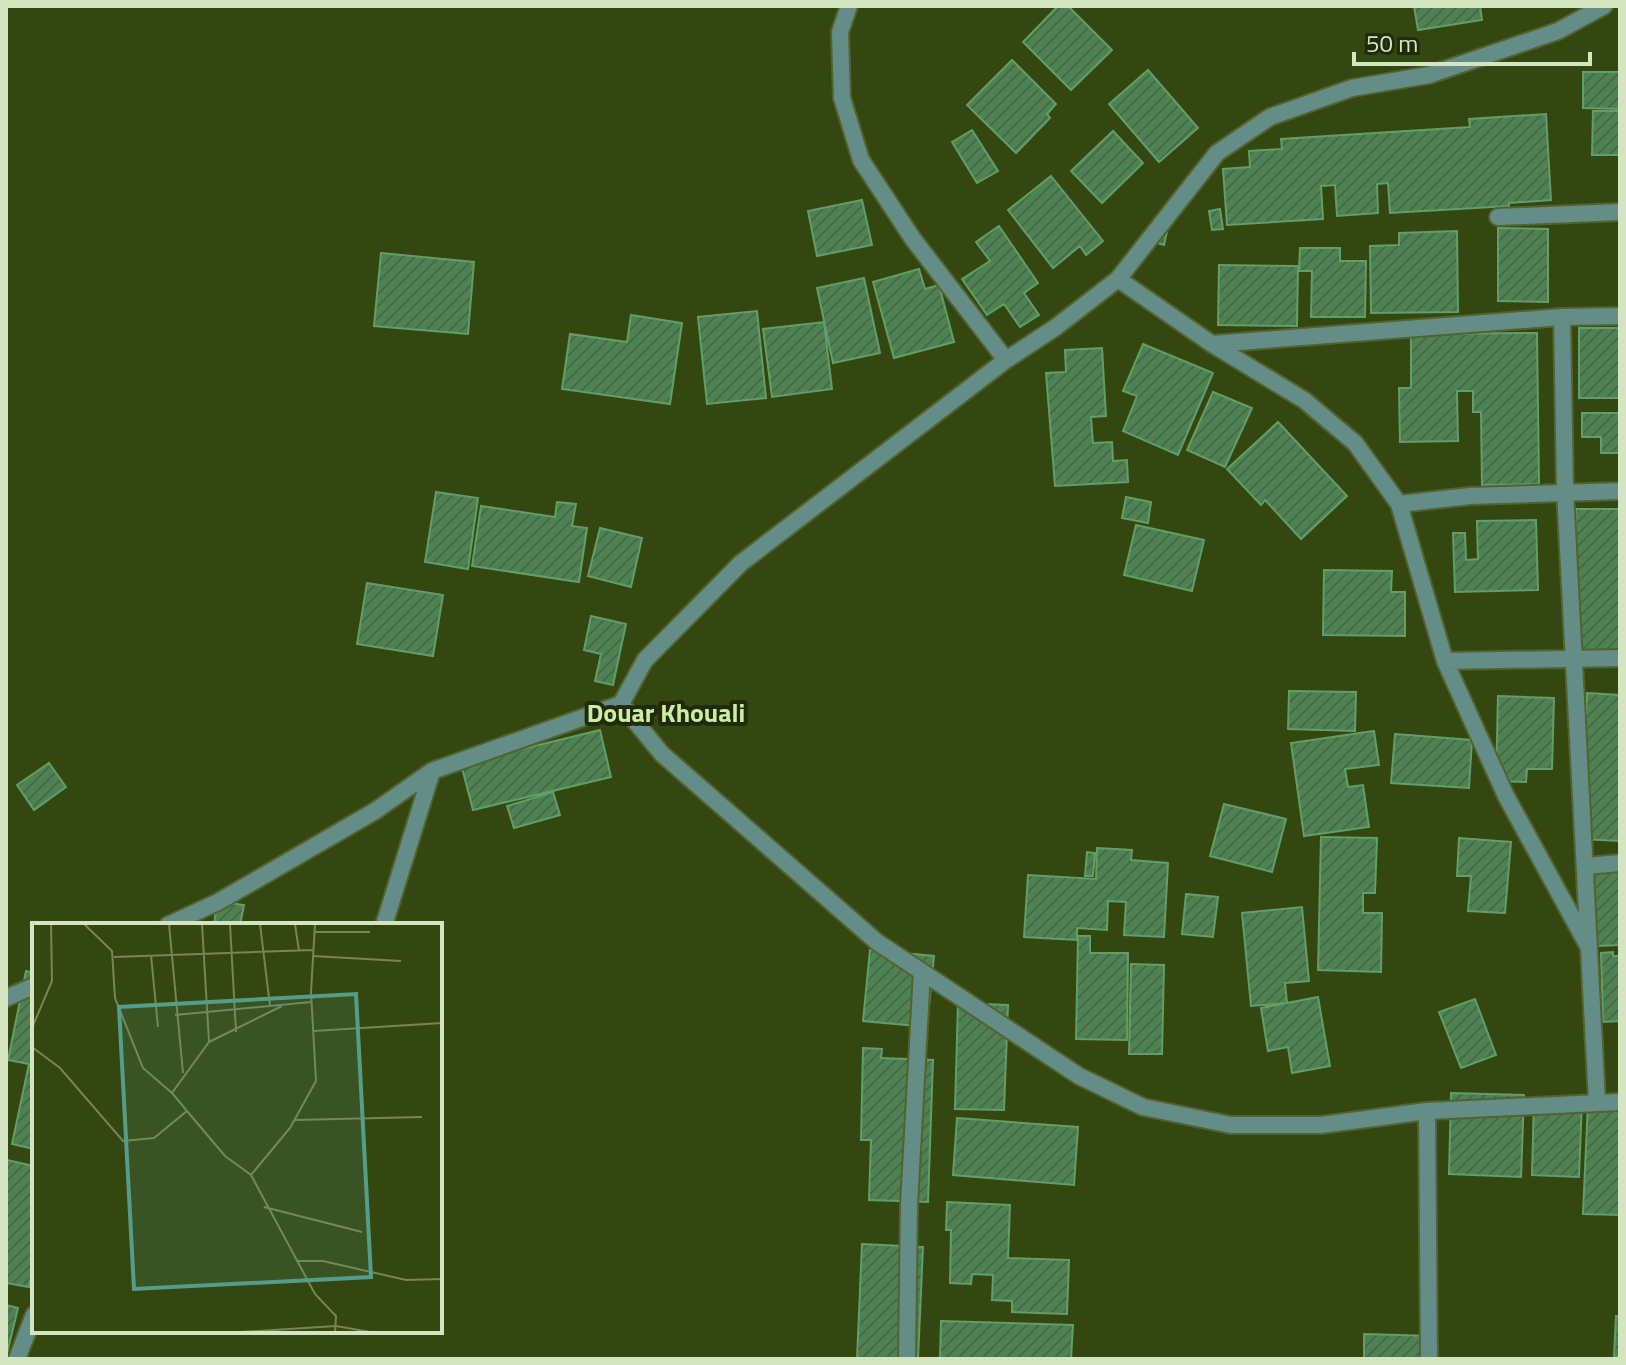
<svg xmlns="http://www.w3.org/2000/svg" width="1626" height="1365" font-family="'Titillium Web',sans-serif">
<defs>
<pattern id="building-hatch" width="6" height="6" patternUnits="userSpaceOnUse" patternTransform="scale(2)"><rect width="6" height="6" fill="#4e8252"/><path d="M-1 1l2-2M0 6l6-6M5 7l2-2" fill="none" stroke="#486a48"/></pattern>
</defs>
<rect width="100%" height="100%" fill="#354710"/>
<path fill="url(#building-hatch)" stroke="#629e67" stroke-width="2" d="M1058,6H1068L1112,50L1071,90L1023,42Z
M1414,6H1480L1482,20L1418,30Z
M1012,60L1056,104L1047,114L1050,118L1016,153L967,105Z
M1148,70L1198,128L1159,162L1109,104Z
M1583,72H1620V109L1583,108Z
M1593,111H1620V155H1592Z
M1546,114L1551,200L1509,203V206L1390,213L1388,183L1377,184L1378,213L1337,216L1335,185L1321,186L1323,219L1227,225L1223,169L1250,167L1249,151L1282,149L1281,139L1470,127L1469,119Z
M972,130L998,171L977,183L952,142Z
M1113,131L1143,163L1102,203L1071,171Z
M1051,176L1103,241L1086,255L1080,246L1053,268L1008,210Z
M862,200L872,245L817,256L808,211Z
M1220,209L1223,229L1212,230L1209,211Z
M1170,218L1164,245L1154,242Z
M999,226L1038,283L1024,293L1039,315L1020,327L1004,304L987,315L962,279L990,261L976,242Z
M1498,228L1548,229V302L1498,301Z
M1457,231L1458,312L1371,313L1370,246L1399,245V233Z
M1300,248H1340V261H1366L1365,317H1311L1312,271H1299Z
M381,253L474,262L468,334L374,326Z
M1219,265L1298,266L1297,326L1218,325Z
M919,269L925,289L939,285L954,342L894,358L873,282Z
M864,278L880,353L833,363L817,288Z
M757,311L766,398L707,404L698,317Z
M631,315L682,323L670,404L562,389L570,334L627,342Z
M824,322L832,389L772,397L763,329Z
M1579,328H1620V398H1579Z
M1537,333L1539,484L1482,485L1481,412H1473V391H1457L1458,441L1400,442L1399,388H1411V334Z
M1143,344L1213,373L1178,455L1123,431L1137,396L1123,391Z
M1102,348L1106,416L1091,417L1093,443L1112,442L1113,461L1127,460L1128,482L1055,486L1046,373L1066,372L1065,350Z
M1213,392L1252,408L1225,467L1187,450Z
M1582,413H1620V453H1601V437H1582Z
M1278,422L1347,496L1301,539L1265,500L1261,505L1227,469Z
M436,492L478,498L468,569L425,562Z
M1126,497L1151,502L1148,523L1122,518Z
M557,502L576,504L572,526L587,528L579,582L472,566L481,506L555,517Z
M1576,509H1620V659L1575,658Z
M1536,520L1538,590L1455,592L1453,533H1465L1466,560L1478,559L1477,521Z
M1136,525L1204,540L1192,591L1124,575Z
M600,528L642,538L631,587L588,576Z
M1324,570L1392,571L1391,592H1405V636L1323,635Z
M367,583L443,595L433,656L357,644Z
M591,616L626,624L613,685L595,681L601,654L584,650Z
M1289,691L1356,692L1355,731L1288,729Z
M1587,693L1620,695V841L1581,839Z
M1498,696L1554,698L1552,769H1527L1526,782L1496,781Z
M600,730L611,777L473,810L461,764Z
M1374,731L1379,765L1345,769L1348,787L1363,785L1369,827L1304,836L1291,743Z
M1395,734L1472,740L1469,788L1391,783Z
M49,763L66,787L34,810L17,785Z
M553,792L560,815L514,828L507,806Z
M1224,804L1286,819L1272,872L1210,856Z
M1321,837L1377,838L1375,893H1363V913H1382L1381,972L1318,970Z
M1459,838L1511,842L1505,913L1468,911L1471,876H1457Z
M1097,848L1132,850L1131,860L1168,863L1164,937L1124,935L1126,902L1108,901L1107,930L1077,928V940L1024,937L1028,875L1096,879Z
M1087,852L1095,853L1093,876H1085Z
M1620,872V945L1596,946L1593,874Z
M1186,894L1218,897L1213,937L1182,934Z
M217,901L244,905L240,925H214Z
M1302,907L1309,981L1285,983L1287,1003L1251,1006L1242,913Z
M1078,936H1090V953H1128L1127,1040L1076,1039Z
M870,950L934,956L927,1027L863,1021Z
M1613,952V956H1620V1021L1603,1022L1601,953Z
M1131,964L1164,965L1162,1054H1129Z
M26,971L34,973V1149L12,1144L29,1064L8,1060Z
M1318,997L1330,1066L1292,1073L1288,1047L1268,1051L1261,1008Z
M1475,999L1496,1055L1461,1068L1439,1012Z
M958,1003L1008,1005L1004,1110L955,1109Z
M863,1048L882,1049L881,1058L933,1060L928,1202L869,1200L871,1140H861Z
M1451,1093L1524,1095L1521,1177L1449,1174Z
M1534,1098L1582,1100L1579,1177L1532,1175Z
M1588,1102L1620,1104V1215L1583,1214Z
M957,1118L1078,1127L1074,1185L953,1175Z
M7,1160L34,1166V1262L29,1287L6,1283Z
M947,1202L1010,1205L1008,1258L1069,1260L1067,1314L1012,1312V1301L992,1300L993,1275L972,1274L971,1284L950,1283L951,1230H946Z
M862,1244L923,1247L918,1359H857Z
M6,1305L18,1308L6,1358Z
M1616,1316H1620V1357H1614Z
M941,1321L1073,1325L1071,1359H940Z
M1364,1334L1434,1336L1433,1359H1364Z"/>
<g fill="none" stroke-linecap="round" stroke-linejoin="round">
<defs>
<path id="street" d="M849,6L840,32L842,98L861,160L913,239L1006,360L741,563L645,660L621,704L662,754L877,942L1079,1076L1143,1107L1231,1125H1321L1427,1111L1620,1102
M1498,217L1620,212
M1118,279L1217,153L1270,117L1352,88L1429,75L1558,31L1604,6
M1562,317L1565,491L1597,1102
M1212,344L1562,317L1620,316
M1006,360L1056,327L1118,279L1212,344L1304,400L1355,443L1399,504L1470,496L1620,491
M1399,504L1445,661L1506,796L1588,946
M1445,661L1620,658
M1586,866L1620,863
M168,925L218,902L375,811L432,771L621,704
M384,925L432,771
M6,998L34,986
M1427,1111L1429,1359
M17,1359L34,1315
M907,1359L909,1204L922,972"/>
</defs>
<use href="#street" stroke="#526330" stroke-width="20"/>
<use href="#street" stroke="#648d87" stroke-width="16"/>
</g>
<g text-anchor="middle" dominant-baseline="central" stroke-width="8" stroke-linejoin="round" paint-order="stroke">
<g font-size="26" font-weight="bold" fill="#cfeca2" stroke="#202b0d">
<text x="666" y="712">Douar Khouali</text>
</g>
</g>
<g transform="translate(32 923)">
<rect width="410" height="410" fill="#354710"/>
<path fill="none" stroke="#758657" stroke-width="2" d="M52,1L80,28L83,75L111,145L140,170M137,1L151,150M198,1L204,109M228,1L238,83M263,1L267,28M282,9H338M119,32L126,104M281,33L369,38M82,34L281,27M143,92L279,79M0,105L20,58L19,1M282,108L410,100M177,119L250,83M0,124L28,145L91,218L122,215L155,188L193,233L219,252L258,205L284,158L279,69L283,1M155,188L140,170L177,119L170,1M263,197L390,194M219,252L283,371L304,393L303,409M232,284L330,309M266,338H291L374,357L410,356M209,409L304,403L338,409"/>
<path fill="#559d8b" fill-opacity="0.15" stroke="#559d8b" stroke-width="4" d="M324,71L339,354L102,366L87,84Z"/>
<rect width="410" height="410" fill="none" stroke="#d6e5c1" stroke-width="4"/>
</g>
<rect width="1626" height="1365" fill="none" stroke="#d6e5c1" stroke-width="16"/>
<path d="M1354 52v12h236v-12" fill="none" stroke="#d6e5c1" stroke-width="4"/>
<text x="1366" y="52" font-size="24" fill="#d6e5c1" stroke="#202b0d" stroke-width="6" paint-order="stroke">50 m</text>
</svg>
